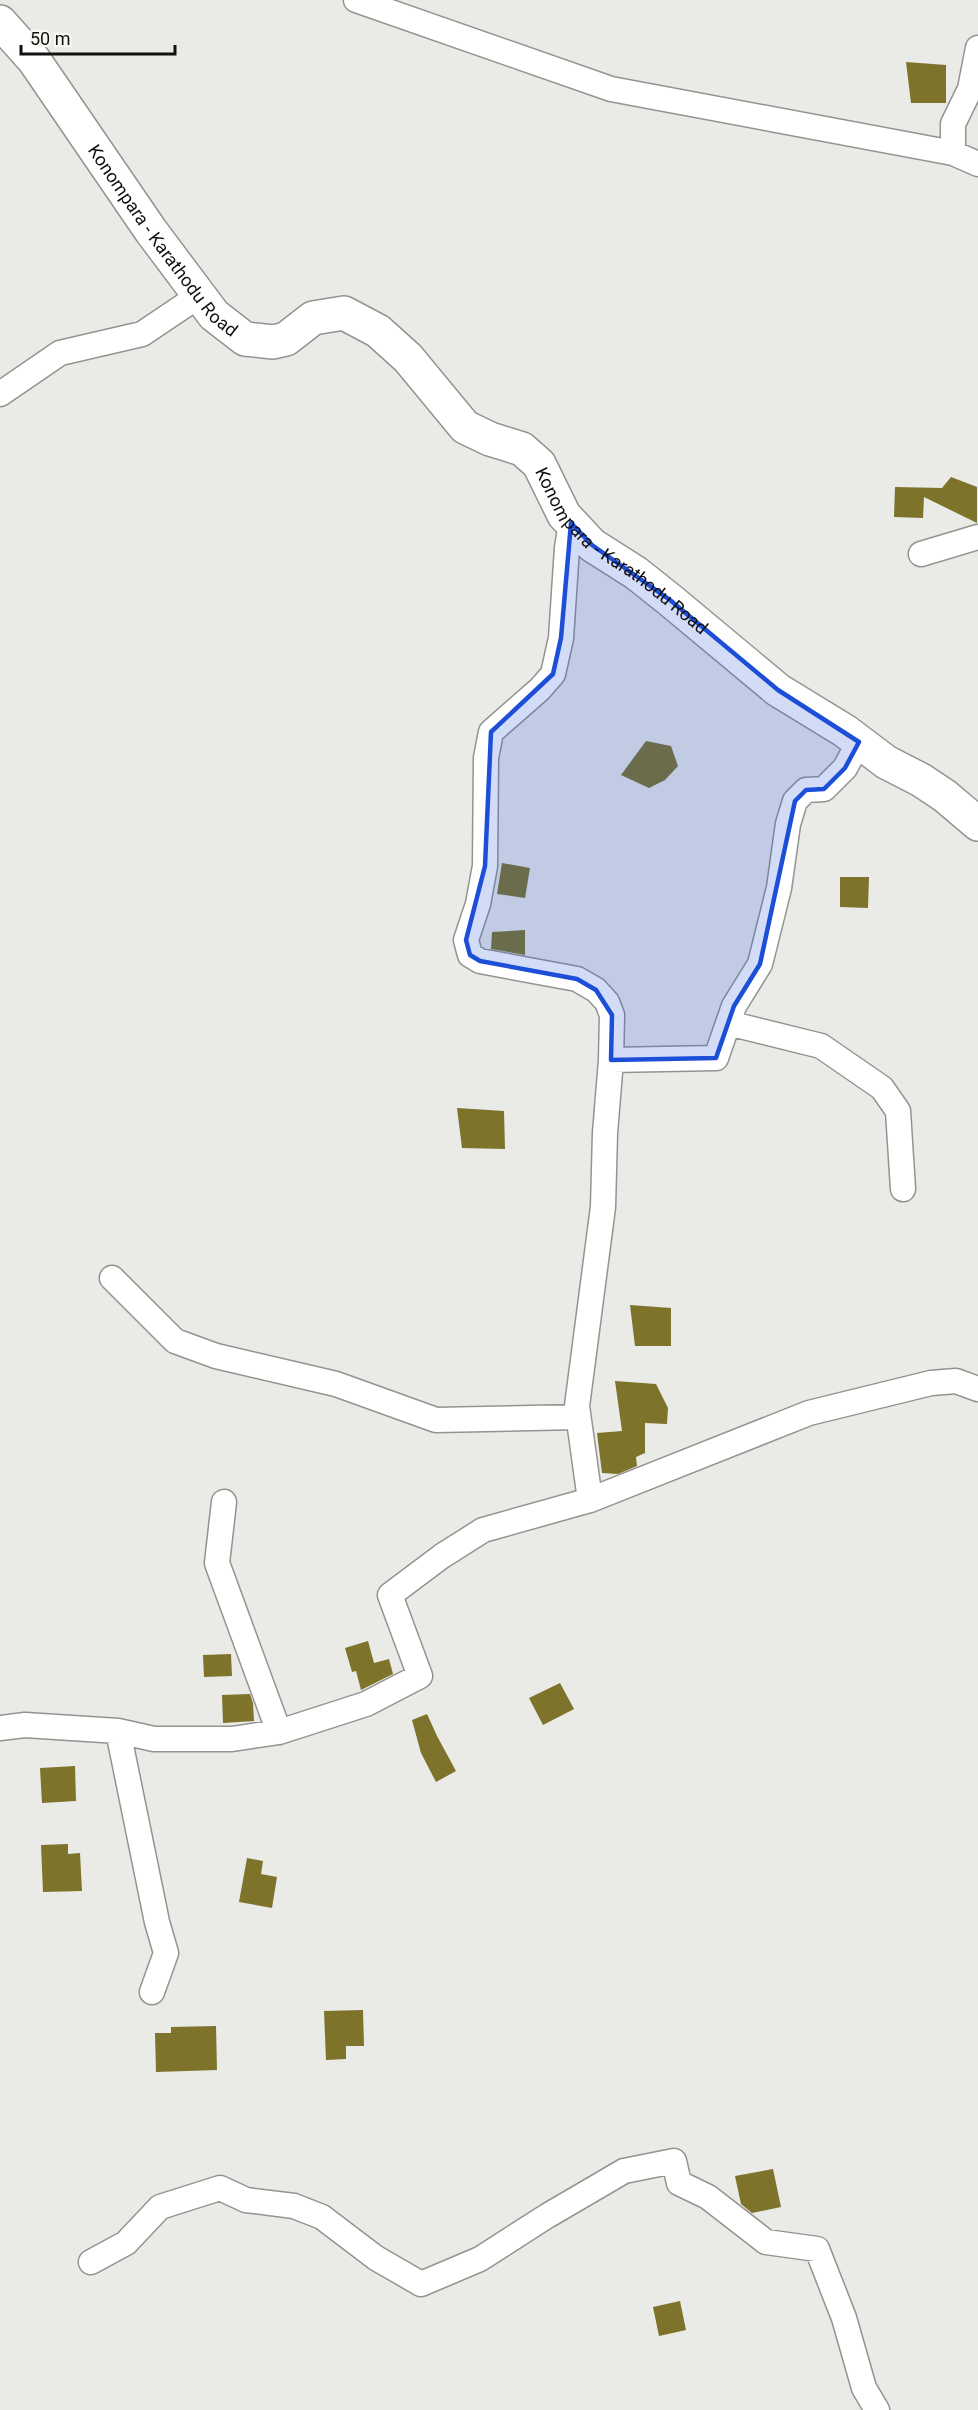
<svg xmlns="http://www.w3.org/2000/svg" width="978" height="2410" font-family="Roboto,sans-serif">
<rect width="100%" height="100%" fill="#eaeae7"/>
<path fill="#7d732a" d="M906,62L946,65V103H911Z
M951,477L977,487V523L924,497L923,518L894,517L895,487L942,488Z
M646,741L671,746L678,766L665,780L649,788L621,775Z
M502,863L530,868L525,898L497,894Z
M840,877H869L868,908L840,907Z
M525,930V955L491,949L492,932Z
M457,1108L504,1111L505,1149L462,1148Z
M630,1305L671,1308V1346H635Z
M615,1381L656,1384L668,1408L667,1424L645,1423V1453L636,1457L637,1466L618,1474L602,1473L597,1433L622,1431Z
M368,1641L374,1663L389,1659L393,1674L361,1690L356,1671L352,1672L345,1648Z
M231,1654L232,1676L204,1677L203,1655Z
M560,1683L574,1709L543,1725L529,1698Z
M250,1694L253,1703L254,1721L223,1723L222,1695Z
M427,1714L437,1736L456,1771L436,1782L421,1753L412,1720Z
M75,1766L76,1801L42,1803L40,1768Z
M68,1844V1854L80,1853L82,1891L43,1892L41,1845Z
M247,1858L263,1861L261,1874L277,1877L272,1908L239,1902Z
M363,2010L364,2046H346V2059L326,2060L324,2011Z
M216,2026L217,2070L156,2072L155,2033H171V2027Z
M773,2169L781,2207L752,2213L741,2204L735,2176Z
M680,2301L686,2330L659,2336L653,2307Z"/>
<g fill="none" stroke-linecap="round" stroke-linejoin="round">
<defs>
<path id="street" d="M356,0L611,89L953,153L978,164
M953,153V124L970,89L978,48
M0,394L60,353L142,334L200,295
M571,523L567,548L561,638L553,674L540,689L491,732L486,758L485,866L478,904L466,940L470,955L480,961L577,979L596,990L607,1002L612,1015L611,1060
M921,554L978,537
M728,1023L821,1046L882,1088L898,1111L903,1189
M112,1278L175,1341L216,1356L336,1384L436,1420L578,1417
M590,1500L809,1413L931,1383L956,1381L978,1389
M224,1502L217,1563L279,1732
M0,1728L25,1725L118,1731L154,1739H232L279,1732L366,1704L420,1676L390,1595L442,1556L483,1530L590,1500L577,1406L603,1207L605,1133L611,1060L716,1058L734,1006L760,964L779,888L788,824L795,801L806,790L824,789L845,768L859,742
M118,1731L157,1922L166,1953L152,1992
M91,2262L126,2243L160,2207L220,2188L246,2200L294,2206L322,2217L376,2258L421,2284L480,2259L547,2216L624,2171L674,2161L679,2183L708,2197L766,2242L817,2249L844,2318L864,2388L877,2410"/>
<g id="secondary">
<path id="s1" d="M0,22L34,60L151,231L214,315L245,339L273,342L286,339L313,318L344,313L378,331L408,358L465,427L490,439L522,449L539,464L564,515L592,545L636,573L670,600L778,690L845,731L886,762L921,780L945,796L978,824"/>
</g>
</defs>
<use href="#street" stroke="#939390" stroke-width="27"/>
<use href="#secondary" stroke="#939390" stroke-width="36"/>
<use href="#street" stroke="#fff" stroke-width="24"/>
<use href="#secondary" stroke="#fff" stroke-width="33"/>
</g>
<path fill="#1d4ed8" fill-opacity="0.2" stroke="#1d4ed8" stroke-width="4.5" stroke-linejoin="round" d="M571,523L592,545L670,600L778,690L859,742L845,768L824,789L806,790L795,801L760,964L734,1006L716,1058L611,1060L612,1015L596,990L577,979L480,961L470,955L466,940L485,866L491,732L553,674L561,638Z"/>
<g text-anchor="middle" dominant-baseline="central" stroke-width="4.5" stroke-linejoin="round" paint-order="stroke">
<g font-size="18" fill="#111110" stroke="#f8f7f4">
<text stroke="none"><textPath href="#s1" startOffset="273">Konompara - Karathodu Road</textPath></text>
<text stroke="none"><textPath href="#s1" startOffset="884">Konompara - Karathodu Road</textPath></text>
</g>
</g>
<path d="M21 45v9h154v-9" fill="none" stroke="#111110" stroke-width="3"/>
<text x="30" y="45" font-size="18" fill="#111110" stroke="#f8f7f4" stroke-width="4.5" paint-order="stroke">50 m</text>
</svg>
